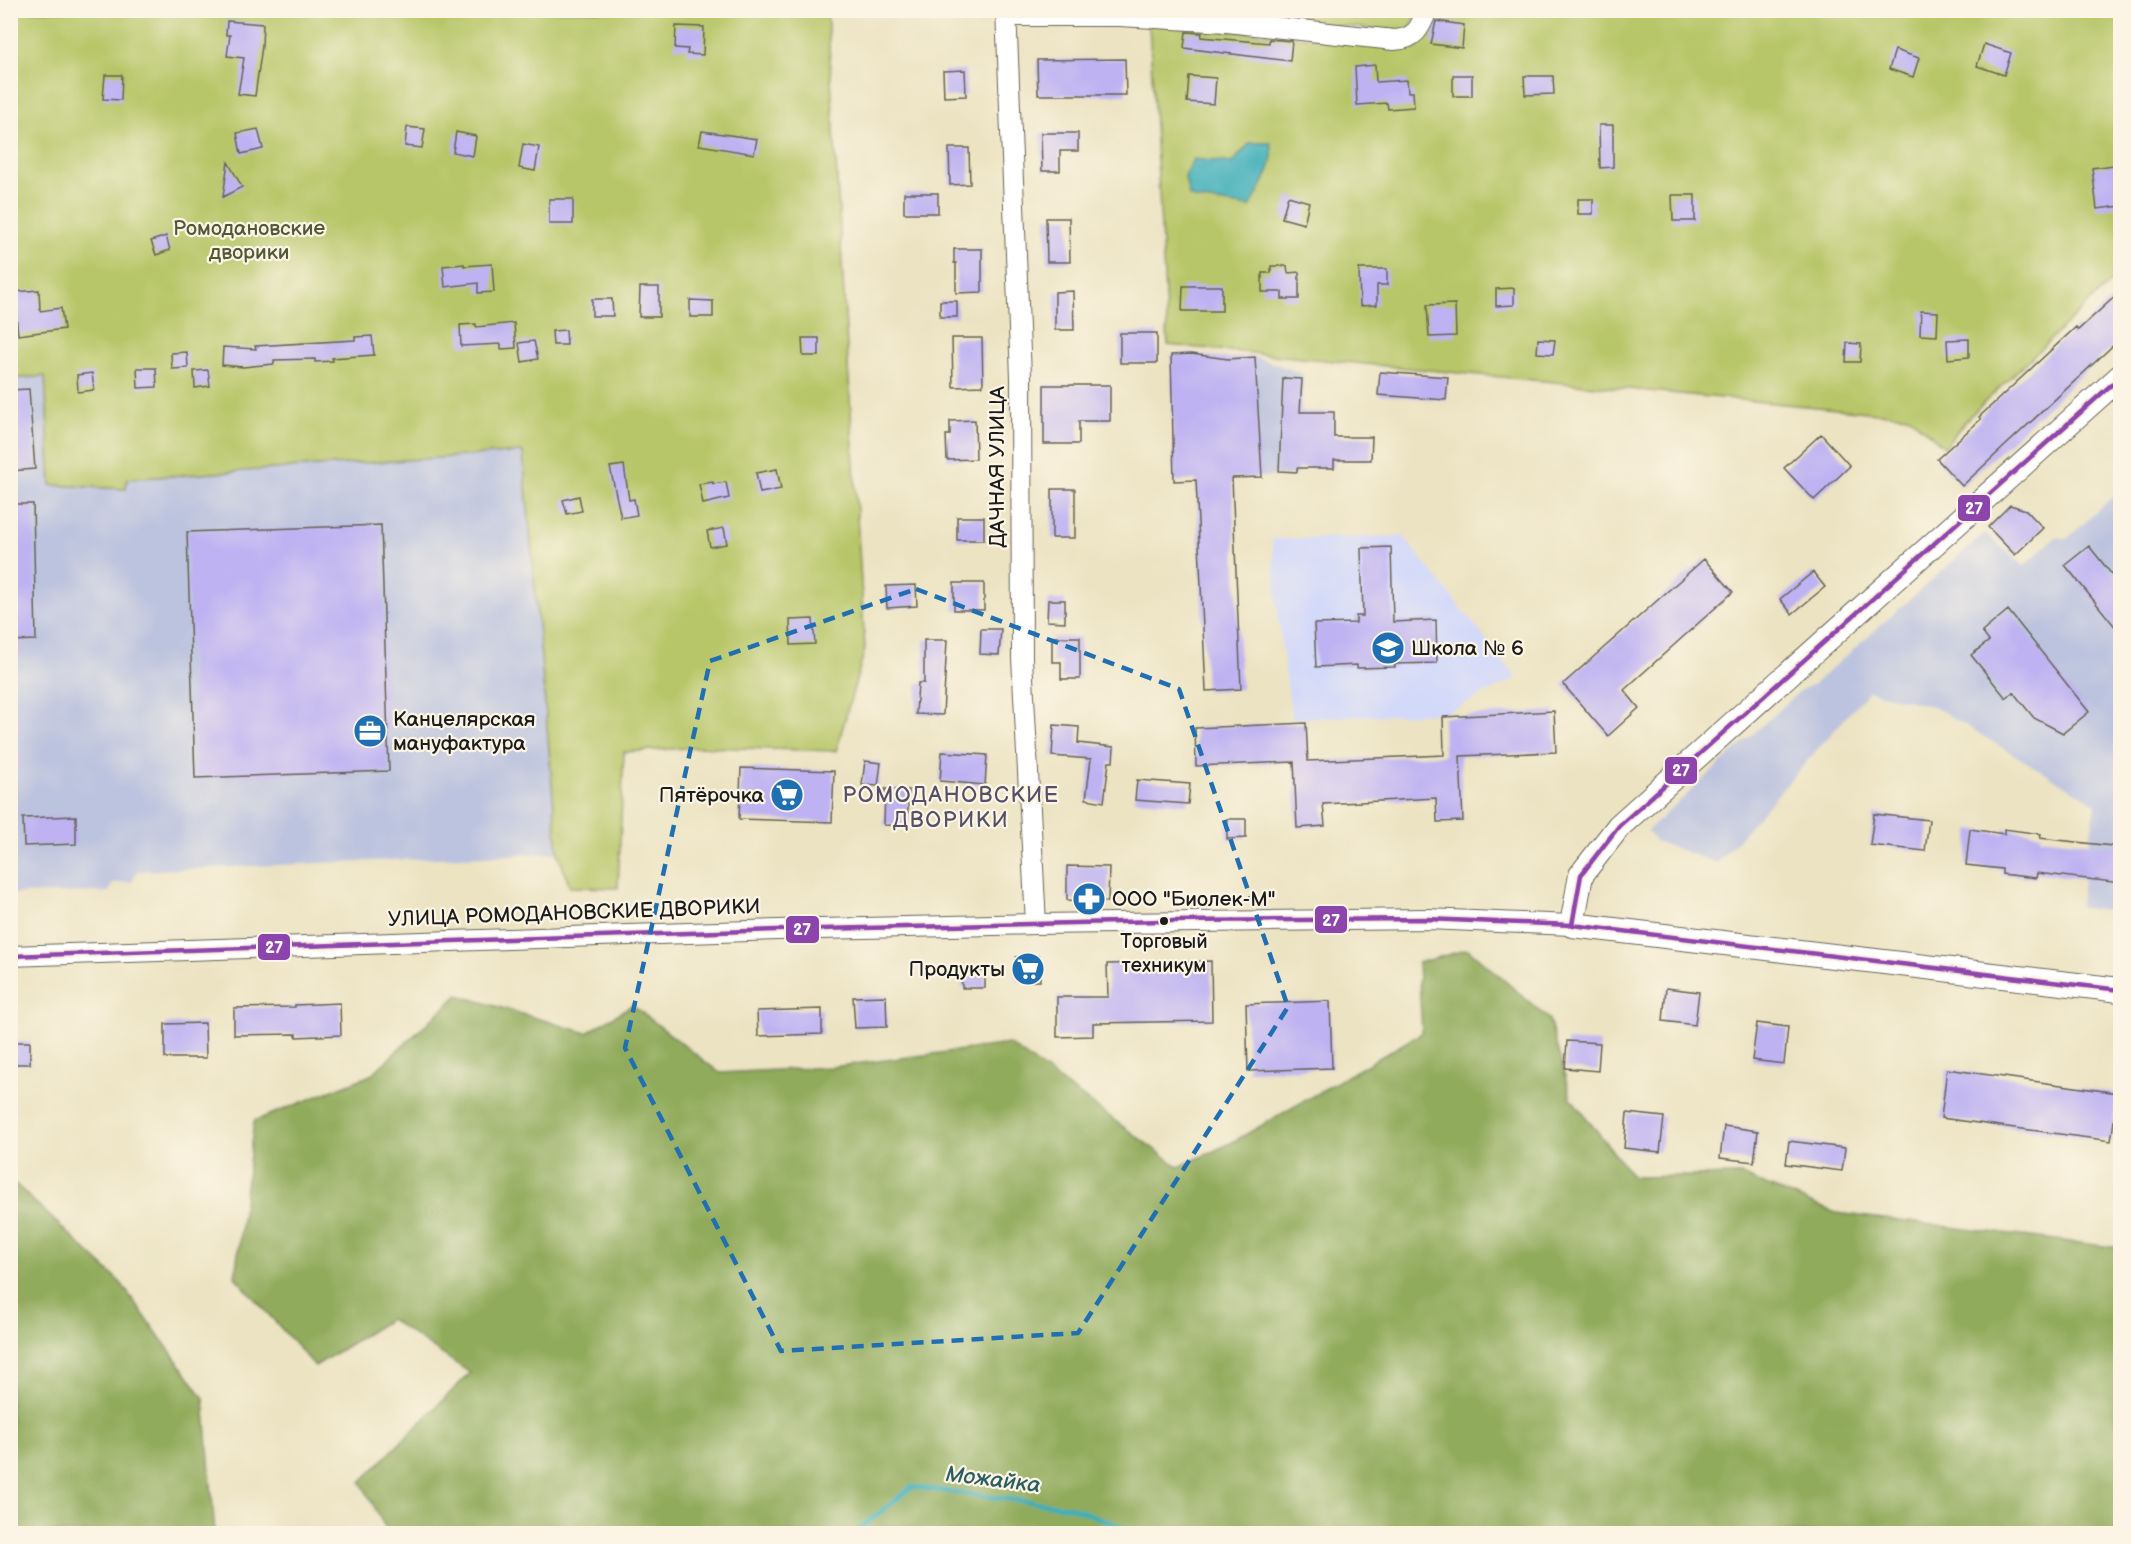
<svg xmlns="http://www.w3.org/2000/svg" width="2131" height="1544" font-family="'Balsamiq Sans',sans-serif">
<rect width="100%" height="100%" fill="#fcf5e5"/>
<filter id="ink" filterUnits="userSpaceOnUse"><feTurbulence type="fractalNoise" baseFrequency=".0167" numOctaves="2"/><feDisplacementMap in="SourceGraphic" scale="12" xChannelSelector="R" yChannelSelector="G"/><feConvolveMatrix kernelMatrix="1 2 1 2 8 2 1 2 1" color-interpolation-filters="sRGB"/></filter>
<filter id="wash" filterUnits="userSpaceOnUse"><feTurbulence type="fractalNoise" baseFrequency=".008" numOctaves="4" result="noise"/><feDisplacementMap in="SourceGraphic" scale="24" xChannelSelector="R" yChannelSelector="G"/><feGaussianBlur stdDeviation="1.35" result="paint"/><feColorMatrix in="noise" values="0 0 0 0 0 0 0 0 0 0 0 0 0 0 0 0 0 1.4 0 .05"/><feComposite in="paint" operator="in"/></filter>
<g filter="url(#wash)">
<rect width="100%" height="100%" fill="#ece3c2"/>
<path fill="#d3d9f9" d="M1403,536L1517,678L1446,713L1292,719L1278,619L1272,539Z"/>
<path fill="#bcc3de" d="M1191,354L1228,359L1255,357L1303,374L1297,475L1174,481L1171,355Z
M45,376L51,484L126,488L127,479L523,452L558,853L137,871L132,882L113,883L109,892L11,894V379Z
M2120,490V913L2079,907L2096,804L1935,707L1869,691L1717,863L1655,841L1647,831L1801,690L1814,684L1985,533L2024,566L2056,537L2067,539Z"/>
<path fill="#b7c668" stroke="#6a7142" stroke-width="1.5" d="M11,11H827L865,649L836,751L702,747L624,752L618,888L570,887L558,853L523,452L127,479L126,489L51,485L45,376L11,379Z
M1190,11H1417L1412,26L1404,32Z
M1435,11H2120V273L1968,418L1944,447L1909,416L1168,345L1149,24L1373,43L1416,49Z"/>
<path fill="#91ab5c" stroke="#56643c" stroke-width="1.5" d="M1468,949L1549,1019L1571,1098L1633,1177L1741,1175L1836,1213L2120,1248V1533H388L361,1482L470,1373L390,1319L315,1366L235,1277L254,1121L371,1075L458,995L587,1033L632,1005L720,1073L832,1067L1009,1044L1179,1167L1231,1143L1422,1033L1418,963Z
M10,1179L120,1282L204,1398L215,1533H11Z"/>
<path fill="#3eaeb9" stroke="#2d656a" stroke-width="1.5" d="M1250,143H1271C1277,163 1260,189 1250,207L1196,199L1189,196L1185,177L1193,159L1232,163Z"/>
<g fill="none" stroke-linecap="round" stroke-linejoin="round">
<path stroke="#3eaeb9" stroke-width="5" d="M853,1534L912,1487L1071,1507L1140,1534"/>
</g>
<g id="blocks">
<path fill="#beb2f2" d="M227,21L263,24L262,46L255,96L238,94L244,58L227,56L230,35H226Z
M1436,21L1464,25L1462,48L1431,44Z
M676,26L704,27L703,55L687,54L688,49L675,48Z
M1186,32L1202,33L1201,37L1269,43V39L1292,41L1290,61L1184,48Z
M1984,44L2011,53L2004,75L1977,66Z
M1895,50L1919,58L1913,77L1889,69Z
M1125,59L1126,95H1038L1037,60Z
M1375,65L1376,82L1407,80L1408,92H1413L1414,107L1388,109L1387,103L1357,105L1355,67Z
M965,70L966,96L944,97L943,71Z
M105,75H122L121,100L103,99Z
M1453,75H1472V96H1453Z
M1189,76L1216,78L1214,104L1187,102Z
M1524,76H1553L1554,94L1525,95Z
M1599,125H1613V167L1600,168Z
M407,127L425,129L422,148L405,146Z
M258,129L263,149L241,154L237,133Z
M702,131L757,139L754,154L699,145Z
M456,132L476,136L473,156L453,152Z
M1041,133H1078V151H1060V171H1042Z
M523,144L539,147L535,171L519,168Z
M949,148H969L970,184L950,185Z
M228,162L242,187L223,197Z
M2121,164V206L2097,209L2092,168Z
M904,193H938V213H904Z
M1672,195H1695V221H1673Z
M1288,196L1309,202L1304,224L1282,218Z
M549,199H573V224H549Z
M1578,199H1593V214H1578Z
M1046,218H1069L1070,262H1047Z
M166,236L170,250L156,255L151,241Z
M954,249H982V292L956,293V263H954Z
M464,264V266L492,264L494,292L478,293V283L445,287L443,266Z
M1271,266H1287L1288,273L1299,272V299H1282V292H1262V273H1271Z
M1359,269H1387V285H1377V305L1360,306Z
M1183,286H1222V311H1182Z
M640,287H659V317H639Z
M1514,288V305L1496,306V289Z
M39,290L40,311L61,308L64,329L18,335L14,292Z
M1073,291L1074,330H1055V292Z
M2121,291V338L1962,486L1937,459L1981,419L1979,417L2076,327L2078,330Z
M592,299H612L613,316H592Z
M690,300L713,301V317H690Z
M940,301H957V317H940Z
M1455,304L1456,336L1429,337L1427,305Z
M1921,311L1938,312L1937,336L1920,335Z
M514,323L516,348L501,349V344L461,346L460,325L476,324V327Z
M566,330L567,345H553L552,331Z
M1120,333H1157V363H1120Z
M372,336L374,355L332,358L333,361L315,362V359L274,360V364L243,367L222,365L223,347L256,349L255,346L355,340V337Z
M802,338H819V356H803Z
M952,338H982L983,386L953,387Z
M1538,339L1555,340L1553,354L1537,353Z
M1969,339V357L1948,359L1947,340Z
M534,341L538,359L522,362L519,343Z
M1847,343L1861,344L1860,362H1846Z
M187,352L188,368L172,369L171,353Z
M1191,354L1228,359L1255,357L1262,477L1232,478L1241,689L1206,691L1196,480L1174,481L1171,355Z
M137,368H156L157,387L138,388Z
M208,370L210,386L195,388L194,371Z
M1380,372L1448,377L1446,400L1378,395Z
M92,373L94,390L78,392L77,375Z
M1283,378L1302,379L1300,412H1334V437H1372L1371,460H1334V468H1297V472L1279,471Z
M1044,385H1110V421H1079V444H1044Z
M29,389L35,469L10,471V390Z
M975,420L976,459L947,460L946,435H950V421Z
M1821,434L1850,466L1814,500L1784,468Z
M624,465L629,500L634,499L637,515L621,518L610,467Z
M777,469L781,489L760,493L756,473Z
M713,482V484L726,482L729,498L703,504L699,484Z
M1052,489H1075V538H1052Z
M579,496L582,511L567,514L563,500Z
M10,504H33L36,640L10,641Z
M2010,505L2026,510L2043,528L2015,555L1988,527Z
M957,517H984V540H957Z
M381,525L389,771L195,778L187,532Z
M724,528L727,544L710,547L707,531Z
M2089,546L2121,586V634L2065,565Z
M1391,547L1393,622L1436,620L1437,663L1395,664V667L1357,668V665L1316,667L1314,624L1356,623V616H1363L1361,548Z
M1704,559L1733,592L1624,690L1639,708L1608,736L1563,684Z
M1813,572L1825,587L1792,614L1780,599Z
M954,583H984V610H954Z
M916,585L917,606L887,608L886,586Z
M1048,600H1065V622L1047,621Z
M2008,610L2089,712L2063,733L2034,718L2013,692L2006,698L1971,655L1989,641L1982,632Z
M813,619L815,644L791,645L790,620Z
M981,629H1001L999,655L980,654Z
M1052,637H1080V679H1061V662H1052Z
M924,640H947L943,715L916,714L918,683H924Z
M1554,711L1556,752L1460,756L1463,821L1437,822L1436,798L1323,804L1325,826L1297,828L1294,762L1196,766L1195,728L1306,723L1308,761L1444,755L1443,717Z
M1054,725L1079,727L1078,743L1114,747L1113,762H1109L1104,802L1086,799L1091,759L1052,756Z
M942,752L987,755L985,785L940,781Z
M865,761L881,763L878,786L862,785Z
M741,768L834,771L832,822L739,819Z
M1137,780L1190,784L1188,804L1135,800Z
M885,789L909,790L907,826L884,825Z
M1874,814L1929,820L1925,851L1870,845Z
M76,816V844L24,846L23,818Z
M1227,819H1246V838L1227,839Z
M1970,829L2004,834V829L2041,834L2040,838L2121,847V883L2037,873L2036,878L2002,874V869L1966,865Z
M1067,866L1109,867L1108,902L1067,900Z
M1039,956L1040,981H1017L1016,957Z
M1211,961L1212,1021L1093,1023V1036L1057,1037V997H1108L1107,964Z
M961,971H985V988H962Z
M1666,988L1699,992L1695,1025L1663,1021Z
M886,996L887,1027L855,1028L853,997Z
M1330,1001L1332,1068L1248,1071L1246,1004Z
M340,1003L341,1035L296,1037V1034L234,1035V1008L295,1007V1005Z
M822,1009V1034L758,1036L757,1011Z
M205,1023L206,1058H165V1024Z
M1757,1023L1788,1027L1784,1064L1752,1060Z
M1567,1041L1600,1043L1598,1071L1565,1068Z
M10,1042H30V1064H10Z
M1947,1069L2118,1093L2111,1141L1941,1118Z
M1627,1113L1664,1117L1660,1152L1624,1148Z
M1724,1126L1758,1131L1754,1162L1720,1158Z
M1789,1141L1845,1148L1842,1171L1786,1164Z"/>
</g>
</g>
<g filter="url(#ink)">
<use href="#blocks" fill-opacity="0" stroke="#656256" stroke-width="1.5"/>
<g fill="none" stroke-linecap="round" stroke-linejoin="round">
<defs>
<path id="minor" d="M1006,10L1021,377L1022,658L1036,924
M1006,16H1119L1227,22L1394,40C1415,39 1420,29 1427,10
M10,956L777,930L1036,924L1427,919L1572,925"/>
<path id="major" d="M2120,377L1619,826L1581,875L1572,925L2120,990"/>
</defs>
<use href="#minor" stroke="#656256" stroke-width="22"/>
<use href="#major" stroke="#656256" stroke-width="26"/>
<use href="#minor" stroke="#fff" stroke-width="20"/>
<use href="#major" stroke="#fff" stroke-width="24"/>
<defs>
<path id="bus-1" d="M1572,925L1581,875L1619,826L2120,377
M10,956L777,930L1164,921L1427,919L1572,925L2120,990"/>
</defs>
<use href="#bus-1" stroke="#fcf5e5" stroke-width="9"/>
<use href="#bus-1" stroke="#8e44ad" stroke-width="4.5"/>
</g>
</g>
<path fill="none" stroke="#1f6fb2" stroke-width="4.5" stroke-dasharray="12 8" stroke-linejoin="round" d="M916,589L1179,689L1288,1007L1078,1333L781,1351L625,1048L710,661Z"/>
<defs>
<symbol id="school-disc" viewBox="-11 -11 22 22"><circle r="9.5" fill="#1f6fb2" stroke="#fcf5e5"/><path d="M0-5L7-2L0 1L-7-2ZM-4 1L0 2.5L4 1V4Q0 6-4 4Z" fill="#fff"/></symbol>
<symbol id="office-disc" viewBox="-11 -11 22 22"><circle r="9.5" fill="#1f6fb2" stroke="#fcf5e5"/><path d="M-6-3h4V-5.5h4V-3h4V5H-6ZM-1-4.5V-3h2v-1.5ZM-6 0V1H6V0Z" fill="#fff"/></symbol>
<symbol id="supermarket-disc" viewBox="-11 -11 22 22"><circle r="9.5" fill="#1f6fb2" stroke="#fcf5e5"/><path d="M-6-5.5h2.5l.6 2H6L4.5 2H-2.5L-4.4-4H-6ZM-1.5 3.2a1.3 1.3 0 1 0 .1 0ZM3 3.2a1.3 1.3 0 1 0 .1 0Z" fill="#fff"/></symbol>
<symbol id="pharmacy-disc" viewBox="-11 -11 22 22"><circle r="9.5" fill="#1f6fb2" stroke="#fcf5e5"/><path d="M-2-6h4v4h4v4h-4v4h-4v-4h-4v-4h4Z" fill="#fff"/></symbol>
</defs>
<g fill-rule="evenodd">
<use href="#school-disc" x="1369" y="629" width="38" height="38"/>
<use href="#office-disc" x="351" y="712" width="38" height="38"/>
<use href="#supermarket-disc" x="768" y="776" width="38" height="38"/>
<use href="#pharmacy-disc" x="1070" y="880" width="38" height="38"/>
<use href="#supermarket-disc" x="1009" y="950" width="38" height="38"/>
</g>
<circle fill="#1c1c1c" stroke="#fcf5e5" stroke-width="2" cx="1164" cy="921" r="5"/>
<g text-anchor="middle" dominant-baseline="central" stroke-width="4.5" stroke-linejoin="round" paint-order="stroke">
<g font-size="20" fill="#1c1c1c" stroke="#fcf5e5">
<text x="1164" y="942">Торговый<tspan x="1164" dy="24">техникум</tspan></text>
</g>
<g font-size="21" fill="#525837" stroke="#fcf5e5">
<text x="249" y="228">Ромодановские<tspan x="249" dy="24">дворики</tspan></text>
</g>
<g font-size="21" fill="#1c1c1c" stroke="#fcf5e5">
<text transform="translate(997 467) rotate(-90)">ДАЧНАЯ УЛИЦА</text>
<text transform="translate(574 913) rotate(-2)">УЛИЦА РОМОДАНОВСКИЕ ДВОРИКИ</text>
</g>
<g font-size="21" fill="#1c1c1c" stroke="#fcf5e5" text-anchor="start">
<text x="1411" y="648">Школа № 6</text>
<text x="393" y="719">Канцелярская<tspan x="393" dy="24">мануфактура</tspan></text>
<text x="764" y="795" text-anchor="end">Пятёрочка</text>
<text x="1112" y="899">ООО "Биолек-М"</text>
<text x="1005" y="969" text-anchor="end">Продукты</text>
</g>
<g font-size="22" letter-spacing="1.5" fill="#555067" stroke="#fcf5e5">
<text x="951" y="795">РОМОДАНОВСКИЕ<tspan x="951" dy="25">ДВОРИКИ</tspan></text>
</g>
<g font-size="22" font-style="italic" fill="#2b5e63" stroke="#fcf5e5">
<text transform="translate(993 1480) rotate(7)">Можайка</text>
</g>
</g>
<g stroke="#fcf5e5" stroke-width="2">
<rect x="1957" y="494" width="34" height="28" rx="6" fill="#8e44ad"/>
<rect x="1664" y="756" width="34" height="29" rx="6" fill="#8e44ad"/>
<rect x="1314" y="905" width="34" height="29" rx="6" fill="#8e44ad"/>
<rect x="785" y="915" width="35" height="29" rx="6" fill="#8e44ad"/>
<rect x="257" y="933" width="34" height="28" rx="6" fill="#8e44ad"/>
</g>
<g font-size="16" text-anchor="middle" font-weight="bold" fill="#fff">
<text x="1974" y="514">27</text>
<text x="1681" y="776">27</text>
<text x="1331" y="926">27</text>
<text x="802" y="935">27</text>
<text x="274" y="953">27</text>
</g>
<rect width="2131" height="1544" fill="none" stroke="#fcf5e5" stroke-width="36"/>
</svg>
